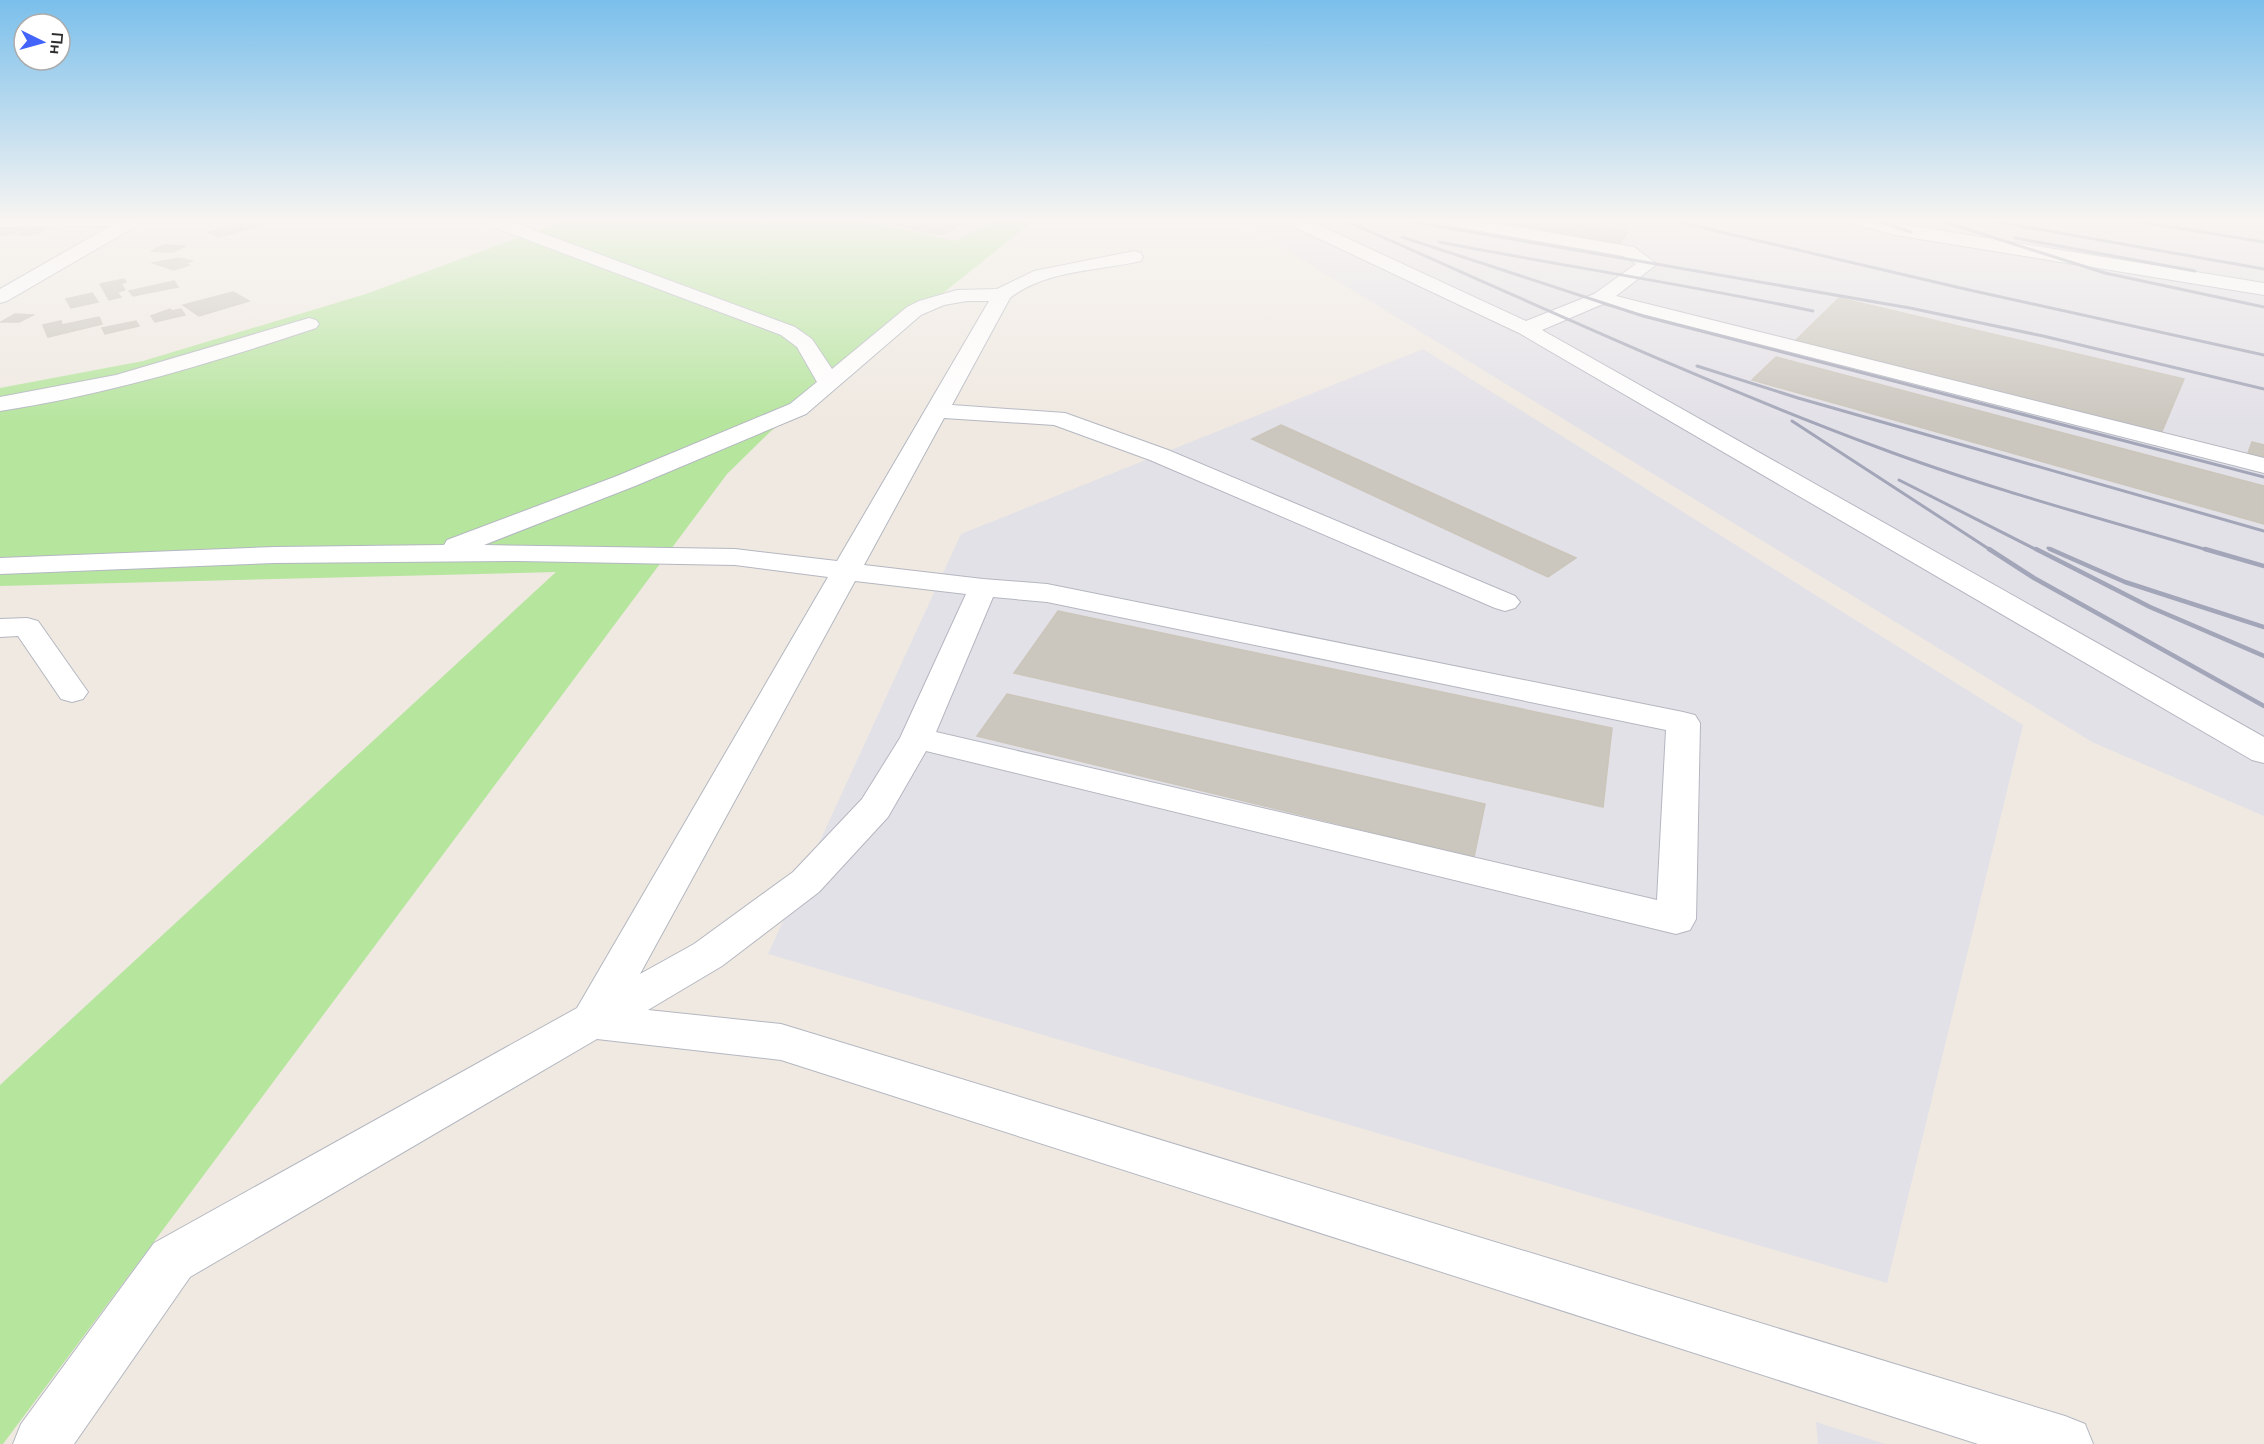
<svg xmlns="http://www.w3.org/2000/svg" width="2264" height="1444" font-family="Mulish,sans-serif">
<rect width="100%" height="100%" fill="#efe9e1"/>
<path fill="#e3e1e8" d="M866,221H995L955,241Z
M1239,221H2264V816L2092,742Z
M1423,349L2023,725L1887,1283L768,954L961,534Z
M1816,1422L1885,1444H1818Z"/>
<path fill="#b6e59e" d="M563,221H866L955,241L995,221H1033L771,431L727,474L3,1444H0V1085L556,572L0,586V388L143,361L366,294Z"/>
<path fill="#cbc7bf" stroke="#cbc5ba" stroke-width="1.5" d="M877,221H970L940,235Z
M1478,221H1562L1628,232L1619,245Z
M250,222L259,226L218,237L209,232Z
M28,226L14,234L0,235V229L5,227Z
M30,228H37L34,230L46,229L37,234L18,235Z
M164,245L186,246L173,252L151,251Z
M179,258L192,261L185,264L189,265L174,270L153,263Z
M124,279L126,282L121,284L125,290L117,292L121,297L109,300L100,284Z
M174,281L178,287L133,296L129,291Z
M233,292L249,301L199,316L183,305Z
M92,293L98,302L71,308L66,299Z
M1839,298L2184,379L2160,436L1794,342Z
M170,309L172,311L181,309L185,315L155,322L151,316Z
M15,314L33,315L19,322H1Z
M99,317L102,324L48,337L43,325L61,321L62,325Z
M136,321L139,326L105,334L102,328Z
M1776,357L2264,486V524L1752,380Z
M1281,425L1576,558L1548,577L1252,439Z
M2252,442L2264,445V457L2248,453Z
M1058,611L1612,728L1603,807L1014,673Z
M1007,694L1485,804L1474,857L977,736Z"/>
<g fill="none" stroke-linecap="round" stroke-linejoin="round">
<defs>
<path id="minor" d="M0,221H141L138,225L7,301L0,303V289L110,226L0,227Z
M485,221H510L795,327L812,339L832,369L907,307L919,301L957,290L997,289L1034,271L1134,251L1141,253L1143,257L1141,261C1098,271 1045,270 1010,298L952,405L1065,413L1168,450L1515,596L1520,602L1515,608L1505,611L1495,608L1150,460L1054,425L944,418L864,565L983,579L1047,584L1683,712L1695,715L1700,723L1696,919L1690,930L1676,934L926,751L888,817L819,892L722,966L648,1010L781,1024L2065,1416L2085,1424L2093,1444H1978L781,1060L597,1039L190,1277L74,1444H13L21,1424L154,1243L577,1008L828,577L735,565L518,561L275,563L0,574V558L275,547L444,545L447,540L617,476L790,404L817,382L797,347L781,335L488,225ZM967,301H989L837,561L735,549L484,545L635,486L806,414L921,315L944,305ZM855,581L966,594L900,738L862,799L793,872L694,944L640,974ZM993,597L1047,602L1666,730L1657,900L936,732Z
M1287,221H1310L1526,321L1594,294L1636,264L1623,256L1453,226L1447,225L1444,221H1483L1628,246L1634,247L1657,264L1616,296L2264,458V473L1603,304L1542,330L2264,737V763L2252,760L1519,333L1290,225Z
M1854,221H1882L2264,283V295L1895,235L1857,225Z
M309,318L316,320L319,324L316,328C212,363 109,394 0,411V397L116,375Z
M27,618L38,621L83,685L88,692L83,699L72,702L61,699L18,636L0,637V619Z"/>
</defs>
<use href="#minor" stroke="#b4b7c1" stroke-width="2"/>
<use href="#minor" fill="#fff" fill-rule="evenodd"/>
<path stroke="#a3a6b8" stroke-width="3" d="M1346,221C1522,298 1697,380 1877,447C1986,488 2099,518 2211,551
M1408,221L1910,308L2043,336L2264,389
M1674,221L1965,289L2264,355
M1878,221L1911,232
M1939,221L1965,228
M1992,221L2264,269
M2136,221L2264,242
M1957,226L2105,273L2264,307
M1402,237L1643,316L2264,477
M2015,238L2195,271
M1439,242C1564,266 1689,285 1813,311
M1697,366L1798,398L2264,531
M1792,421L1992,551
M1899,480L2039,551
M2048,548L2054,551"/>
<path stroke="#a3a6b8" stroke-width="4.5" d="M1989,549L2034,578L2264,706
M2036,549L2150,607L2264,656
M2050,549L2125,582L2264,627
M2205,549L2264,566"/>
</g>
<linearGradient id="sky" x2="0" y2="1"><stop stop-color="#7abfeb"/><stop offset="0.52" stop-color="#f8f5f2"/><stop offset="1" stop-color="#f8f5f2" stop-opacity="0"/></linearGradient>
<rect width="2264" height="423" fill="url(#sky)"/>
<g transform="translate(42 42) rotate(95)"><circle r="28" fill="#ffffff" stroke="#ababab" stroke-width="1.5"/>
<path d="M0-4.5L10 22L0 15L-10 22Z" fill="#4264fb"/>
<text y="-9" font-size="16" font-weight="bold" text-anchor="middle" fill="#2e2e2e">Пн</text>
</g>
</svg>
